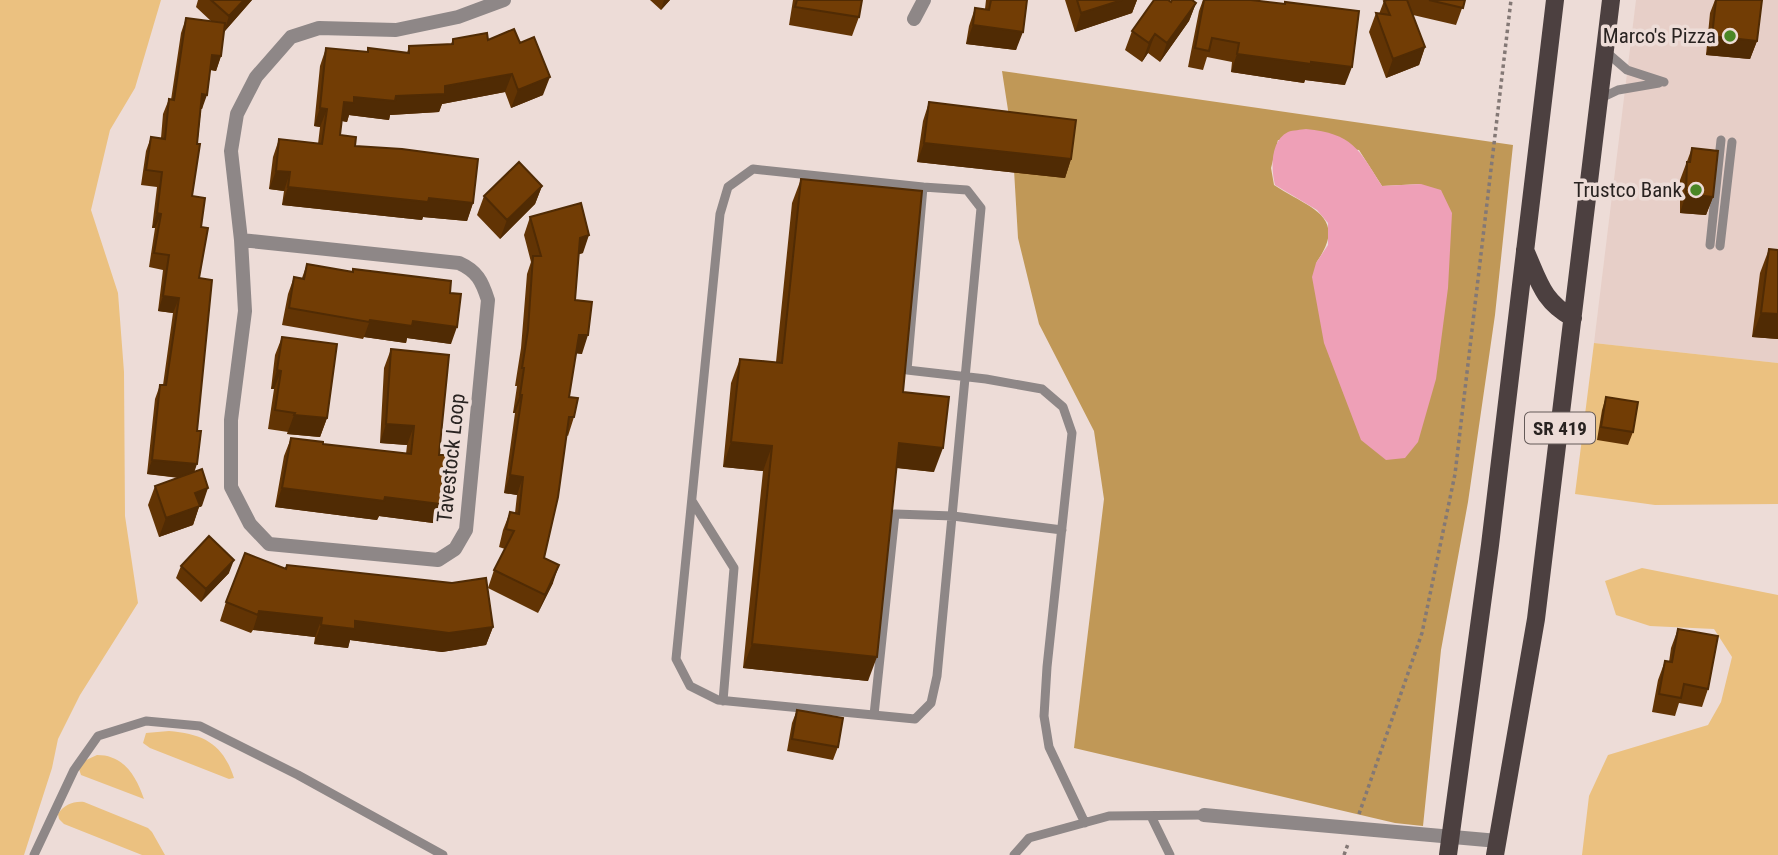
<svg xmlns="http://www.w3.org/2000/svg" width="1778" height="855" font-family="'Roboto Condensed',sans-serif">
<rect width="100%" height="100%" fill="#eddcd7"/>
<path fill="#e7cfc8" d="M1636,0H1778V363L1594,343Z"/>
<path fill="#ebc180" d="M0,0H161L135,88L110,130L91,210L118,293L124,372L125,516L138,603L80,695L58,739L52,768L24,855H0Z
M1594,343L1778,363V504L1655,505L1575,494Z
M1642,568L1778,595V855H1582L1589,796L1608,755L1708,725L1721,702L1732,657L1714,629L1650,626L1616,615L1605,581Z
M169,731C204,734 223,744 234,778L229,779L150,748L143,743L146,733Z
M97,755C124,755 136,776 144,799L81,775L79,769L84,761Z
M84,802L148,828L152,832L165,855H142L64,824L59,819L58,814C64,805 73,801 84,802Z"/>
<path fill="#c09857" fill-rule="evenodd" d="M1002,71L1513,145L1495,315L1468,502L1441,650L1423,826L1395,823L1074,748L1104,499L1094,431L1039,324L1018,238L1012,136ZM1278,140L1359,150L1382,186L1421,184L1316,263C1350,215 1308,208 1274,185L1271,168Z"/>
<path fill="#eea0b7" d="M1306,129C1353,134 1358,148 1382,186L1421,184L1441,190L1452,213L1448,288L1436,379L1418,442L1405,458L1386,460L1361,440L1324,343L1312,277L1316,263L1328,245V223L1317,210L1275,185C1271,169 1270,141 1288,132C1293,130 1301,130 1306,129Z"/>
<g fill="none" stroke-linecap="round" stroke-linejoin="round">
<path stroke="#837875" stroke-width="3.5" stroke-dasharray="3.5 3.5" stroke-linecap="butt" d="M1359,814L1422,633L1455,474L1511,0
M1344,855L1348,844"/>
<path stroke="#8e8787" stroke-width="9" d="M1605,51L1627,70L1664,82
M1599,99L1618,90L1659,83
M923,187L967,190L981,208L937,676L931,703L915,719L718,700L690,686L676,659L720,214L728,187L753,169L923,187L907,370L986,379L1042,389L1063,407L1072,433L1047,667L1044,716L1049,747L1085,823
M1710,245L1721,140
M1720,246L1732,142
M692,501L734,568L723,701
M874,715L895,514L953,516L1062,530
M1151,816L1170,855
M34,855L74,770L98,736L146,721L200,726L298,775L443,855
M1014,855L1029,838L1109,816L1204,815"/>
<path stroke="#8e8787" stroke-width="14" d="M914,19L924,0
M241,240L459,263C477,271 482,281 488,300L466,530L455,549L438,560L269,544L250,524L231,487V420L245,311L241,240L231,151L237,114L256,77L291,37L319,28L396,30L458,17L504,0
M1204,815L1498,841"/>
<path stroke="#4c4040" stroke-width="18" d="M1525,250C1539,281 1542,301 1573,318
M1448,855L1490,545L1555,0
M1495,855L1536,619L1611,0"/>
</g>
<path fill="#623404" d="M198,0H252L224,32L221,56L216,71L210,70L202,109H201L192,196L201,227L197,431L194,472L202,506L199,507L193,525L159,537L148,505L155,486L179,478L147,474L155,399L160,385H163L173,313L158,311L163,270L149,267L155,228H152L157,187L141,185L146,151L151,137L161,138L163,114L169,99L171,100L181,33L186,18L212,22L196,7Z
M650,0H670L661,10Z
M793,0H862L859,17L852,36L789,25Z
M986,0H1027L1016,50L966,44L969,26L975,8L985,9Z
M1065,0H1137L1132,13L1075,32Z
M1203,0H1251L1345,85L1305,80L1304,83L1231,72L1232,62L1207,57L1203,70L1188,67L1199,11Z
M1387,0H1465L1456,25L1413,15L1425,47L1419,65L1386,78L1369,32L1376,13L1379,14L1384,1Z
M1715,0H1762L1757,41L1750,59L1706,55L1710,13Z
M1171,2L1196,3L1189,21L1160,62L1148,53L1142,62L1125,50L1132,31Z
M453,39L488,40L543,95L511,108L505,92L442,104L439,112L390,115L389,120L349,115L347,122L342,121L340,135L355,146L473,203L467,221L423,217L422,220L282,205L284,191L269,189L273,157L279,139L318,144L320,127L314,126L320,66L326,48L367,52L368,48L407,53L409,46L451,44Z
M929,102L1071,159L1065,178L917,162L923,121Z
M1692,148L1713,197L1706,215L1680,213V180Z
M801,179L903,392L934,472L896,468L868,681L743,668L763,471L723,467L731,383L740,359L776,362L792,203Z
M542,186L535,204L500,239L477,215L484,196Z
M530,217L583,253L579,254L575,300L582,354L576,353L569,397L574,417L568,436L566,435L544,558L553,583L538,613L488,588L494,570L505,549L499,547L503,530L510,512L515,513L517,495L504,493L515,413H513L517,386H515L521,348L527,274L531,262L524,235Z
M1769,249L1778,339L1752,337L1760,273Z
M307,264L352,272L353,269L450,293L451,344L407,338L406,343L364,337L363,339L282,325L288,294L294,277L302,278Z
M282,337L327,418L320,437L287,434L288,432L268,429L274,389H271L275,355Z
M391,349L439,455L440,504L433,523L379,516L377,520L275,507L284,456L291,438L323,444L406,454L407,445L380,443L384,368Z
M1606,397L1633,432L1628,445L1597,440L1602,410Z
M287,565L493,627L486,645L442,652L350,640L348,648L314,644L315,637L253,630L251,633L220,621L226,602L285,569Z
M181,566L229,573L201,602L176,578Z
M1678,629L1708,689L1702,707L1679,703L1675,716L1652,712L1658,680L1665,661L1669,662L1671,648Z
M797,710L838,747L833,760L787,751L792,723Z"/>
<path fill="#502b04" d="M244,0H252L224,32L229,16Z
M664,0H670L661,10Z
M1122,0H1137L1132,13L1075,32L1081,13Z
M1196,3L1189,21L1160,62L1167,43Z
M973,25L1023,32L1016,50L966,44Z
M1155,34L1148,53L1142,62L1149,43Z
M1712,36L1757,41L1750,59L1706,55Z
M1425,47L1419,65L1386,78L1393,59Z
M1237,54L1311,62L1352,67L1345,85L1305,80L1304,83L1231,72Z
M212,55L221,56L216,71L207,69Z
M512,74L505,92L442,104L439,112L390,115L389,120L349,115L347,122L337,120L344,102L354,97L396,96Z
M550,77L543,95L511,108L518,90Z
M202,94L207,95L202,109H197Z
M320,108L327,109L320,127L314,126Z
M924,143L1071,159L1065,178L917,162Z
M276,171L290,172L284,191L269,189Z
M542,186L535,204L500,239L507,220Z
M288,187L429,198L473,203L467,221L423,217L422,220L282,205Z
M1686,194L1713,197L1706,215L1680,213Z
M157,213L161,214L155,228H152Z
M589,235L583,253L573,256L580,238Z
M163,296L179,298L173,313L158,311Z
M1761,313L1778,314V339L1752,337Z
M370,320L413,321L457,327L451,344L407,338L406,343L364,337Z
M579,335H588L582,354L573,353Z
M277,370L281,371L274,389H271Z
M520,395H522L515,413H513Z
M294,415L327,418L320,437L287,434Z
M386,424L414,426L407,445L380,443Z
M731,442L772,446L763,471L723,467Z
M899,443L943,448L934,472L890,467Z
M152,460L197,464L192,479L147,474Z
M510,475L523,477L517,495L504,493Z
M208,488L202,506L199,507L193,525L159,537L166,518L195,493Z
M282,488L385,497L440,504L433,523L379,516L377,520L275,507Z
M234,560L229,573L201,602L206,589Z
M559,565L553,583L538,613L545,595Z
M259,611L322,618L315,637L253,630Z
M355,621L493,627L486,645L442,652L350,640L348,648L314,644L321,625Z
M752,644L877,657L868,681L743,668Z"/>
<path fill="#723d05" stroke="#502b04" stroke-width="2" d="M211,0H244L229,16Z
M797,0H862L859,17L795,7Z
M991,0H1027L1023,32L973,25L975,8L989,10Z
M1077,0H1122L1081,13Z
M1154,0H1168L1171,2L1172,0H1192L1196,3L1167,43L1155,34L1149,43L1132,31Z
M1204,0H1251L1285,4V2L1359,11L1352,67L1311,62V64L1237,54L1239,43L1212,38L1209,51L1195,48Z
M1387,0H1407L1425,47L1393,59L1376,13L1390,15L1384,1Z
M1429,0H1465L1463,8Z
M1716,0H1762L1757,41L1712,36Z
M186,18L225,23L221,56L212,55L207,95L202,94L197,144H200L192,196L205,198L201,227L208,228L199,278L212,280L197,431H201L197,464L152,460L160,385H166L179,298L163,296L169,255L154,253L161,214L157,213L162,172L146,170L151,137L165,139L169,99L174,100Z
M514,29L520,43L534,37L550,77L518,90L512,74L445,86V94L396,96L395,101L354,97V103L344,102L340,135L356,137L355,146L402,149L478,159L473,203L429,198L428,202L288,187L290,172L276,171L279,139L322,144L327,109L320,108L326,48L368,52V48L409,53V46L453,44V39L487,33L488,40Z
M929,102L1076,120L1071,159L924,143Z
M1692,148L1718,151L1713,197L1686,194L1687,162H1690Z
M519,162L542,186L507,220L484,196Z
M801,179L922,191L903,392L949,397L943,448L899,443L877,657L752,644L772,446L731,442L740,359L782,363Z
M581,203L589,235L580,238L575,300L592,302L588,335H579L569,397L578,398L574,417H569L558,497L544,558L559,565L545,595L494,570L514,531L506,529L510,512L519,514L523,477L510,475L522,395H520L524,368H522L528,330L533,256H541L530,217Z
M1769,249L1778,250V314L1761,313Z
M307,264L353,272V269L451,281L450,293L461,294L457,327L413,321L412,326L370,320L369,322L289,308L294,277L304,279Z
M282,337L337,344L327,418L294,415L295,413L275,410L281,371L277,370Z
M391,349L449,355L439,455H446L440,504L385,497L384,501L282,488L291,438L323,442V444L411,454L414,426L386,424Z
M1606,397L1638,402L1633,432L1601,427Z
M202,469L208,488L195,493L200,506L166,518L155,486Z
M209,536L234,560L206,589L181,566Z
M245,553L286,569L287,565L452,583L486,578L493,627L449,633L355,621V629L321,625L322,618L259,611L258,615L226,602Z
M1678,629L1718,636L1708,689L1684,684L1681,698L1659,694L1665,661L1672,662Z
M797,710L843,718L838,747L792,739Z"/>
<g fill="#4a8726" stroke="#eddcd7" stroke-width="2.5">
<circle cx="1730" cy="36" r="7"/>
<circle cx="1696" cy="190" r="7"/>
</g>
<g text-anchor="middle" dominant-baseline="central" stroke-width="7" stroke-linejoin="round" paint-order="stroke">
<rect fill="#eddcd7" stroke="#645a58" stroke-width="2" x="1525" y="412.5" width="70" height="31" rx="5"/>
<g font-size="19" font-weight="bold" fill="#292321">
<text x="1560" y="428">SR 419</text>
</g>
<g font-size="21" fill="#292321" stroke="#eddcd7" text-anchor="end">
<text x="1716" y="36">Marco's Pizza</text>
<text x="1682" y="190">Trustco Bank</text>
</g>
<g font-size="21" fill="#292321" stroke="#eddcd7">
<text transform="translate(451 458) rotate(-84)">Tavestock Loop</text>
</g>
</g>
</svg>
